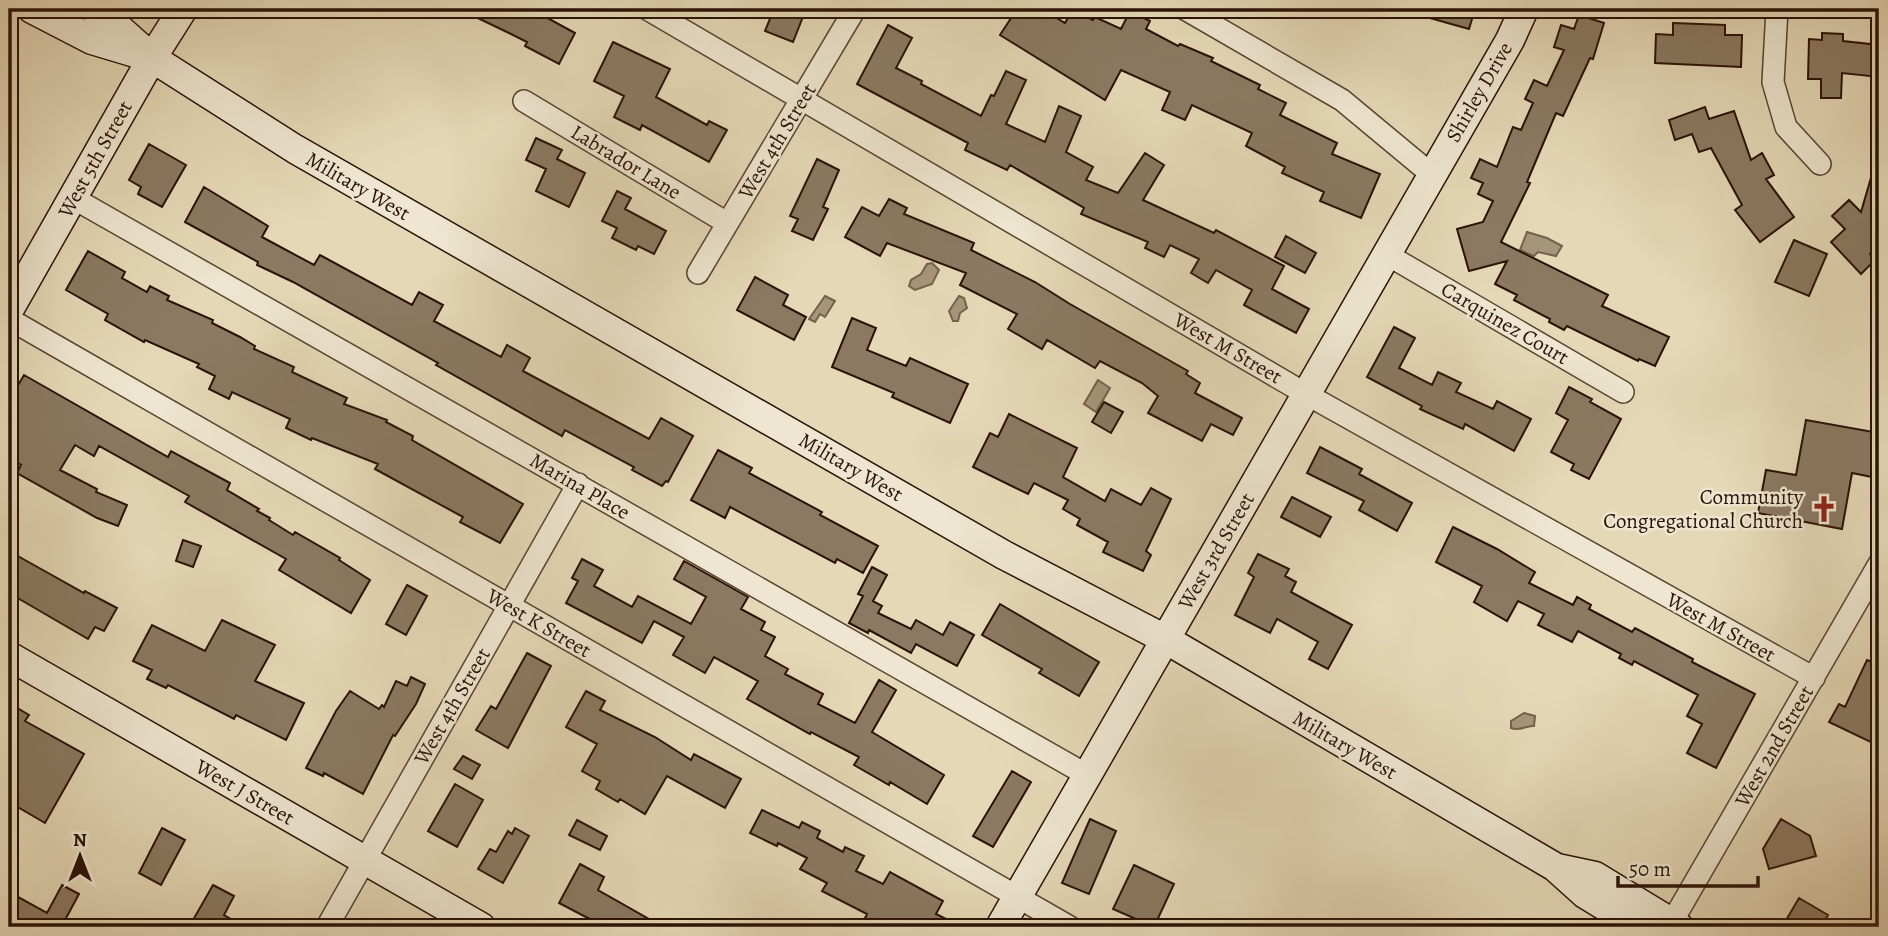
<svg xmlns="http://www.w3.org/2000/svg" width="1888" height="936" font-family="Alegreya,serif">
<rect width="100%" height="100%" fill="#e5d8b6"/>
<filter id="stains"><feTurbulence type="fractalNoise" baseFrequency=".00286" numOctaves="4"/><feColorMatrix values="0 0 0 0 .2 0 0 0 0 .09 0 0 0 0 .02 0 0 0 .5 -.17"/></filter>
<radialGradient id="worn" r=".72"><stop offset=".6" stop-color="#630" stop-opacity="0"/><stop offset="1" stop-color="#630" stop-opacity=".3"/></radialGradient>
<path fill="#a5957a" stroke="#74614c" stroke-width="2" d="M1527,232L1547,238L1562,246L1556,256L1538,252L1534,256L1520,250Z
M932,263L939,270L932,284L915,290L909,286L911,280L921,274L927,264Z
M825,296L835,301L825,317L820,314L815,322L809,319Z
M959,296L964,298L967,308L960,313L958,321H953L949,311Z
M1098,380L1110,388L1096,412L1084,404Z
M1524,713L1535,716L1534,726C1526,725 1520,732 1511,728V721Z"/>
<path fill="#8b7962" stroke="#2a1207" stroke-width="2" d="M459,9H531L575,33L559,64L525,46L527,42L509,33Z
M774,9H806L793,42L765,31Z
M1017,9H1042L1065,23L1072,10L1093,20L1095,17L1121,29L1130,11L1150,21L1146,29L1178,46L1180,44L1213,58L1211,61L1260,85L1258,89L1286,103L1280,115L1337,143L1332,154L1380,174L1361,218L1320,201L1324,192L1282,173L1285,167L1246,146L1252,133L1192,105L1185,120L1162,110L1170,92L1121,70L1105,100L1000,35Z
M1413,9H1475L1469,29L1412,13Z
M1579,15L1604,23L1593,59L1590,58L1563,116L1556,113L1527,182L1530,183L1501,242L1608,295L1602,306L1669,337L1655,366L1639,359L1638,361L1567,326L1564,330L1549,322L1550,319L1514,300L1517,295L1495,284L1507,261L1469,271L1457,229L1483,222L1493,201L1478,194L1483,183L1471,178L1480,159L1497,167L1513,127L1521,130L1533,103L1525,99L1534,80L1547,86L1564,50L1554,47L1561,25L1574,29Z
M1673,23L1725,25V35H1742L1741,67L1655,63L1656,34L1673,35Z
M888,25L912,38L896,68L922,81L921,84L981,116L991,95L994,96L1006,71L1026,80L1006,124L1045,142L1059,106L1081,116L1066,152L1093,167L1086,180L1118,193L1145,153L1164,165L1143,200L1214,233L1216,230L1284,266L1272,289L1309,309L1296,333L1244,305L1252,290L1216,270L1208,283L1191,273L1199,259L1170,245L1164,257L1145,248L1148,242L1081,214L1084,208L1010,165L1007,170L965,150L968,143L857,84Z
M1822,33L1843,34V41L1879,45V77L1842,73L1841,98H1821V79H1808L1809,39L1822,40Z
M613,42L670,69L656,97L707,125L709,121L727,130L709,162L642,125L640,130L614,117L624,96L594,81Z
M1705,107L1709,119L1734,111L1751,160L1762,153L1774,175L1766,179L1794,217L1760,242L1735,210L1742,205L1711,148L1699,152L1692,134L1675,140L1669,120Z
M536,138L562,150L557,159L585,173L569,207L536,191L546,169L526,160Z
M149,144L186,165L162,207L138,194L141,187L129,180Z
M817,159L839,170L823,207L828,209L813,240L792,231L798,219L790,216Z
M1875,164L1879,165V245L1870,254L1875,260L1861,274L1831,242L1845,229L1832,216L1849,200L1861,212Z
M204,187L268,226L262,237L314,265L320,255L412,305L419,292L443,305L434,321L501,357L507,345L530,358L523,371L649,439L661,418L693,436L668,482L666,481L662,486L632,470L634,467L565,430L562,436L436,365L438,363L293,282L257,265L258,262L185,222Z
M617,191L631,198L625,209L666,231L654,254L638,246L636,250L612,238L617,228L602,221Z
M889,199L907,208L904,214L974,243L971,250L1035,282L1070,304L1188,371L1186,374L1200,383L1195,393L1242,418L1233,435L1211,424L1202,441L1148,413L1158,396L1142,383L1100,361L1095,368L1047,340L1042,349L1008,329L1017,314L960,285L966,273L887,243L880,256L845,237L862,207L879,216Z
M1286,236L1316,253L1305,273L1275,257Z
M1794,240L1827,254L1809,296L1775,282Z
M88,251L125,272L122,278L147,292L150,286L169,296L167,300L213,320L212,323L240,337L255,346L254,349L294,367L292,372L347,398L344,404L387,420L386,422L413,436L412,440L523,504L500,543L460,522L463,517L375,469L378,464L312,438L311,440L286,428L290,419L232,392L229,399L209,389L215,376L197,367L199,364L145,340L144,342L105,320L108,314L66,290Z
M755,277L788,295L783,305L806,317L794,340L737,310Z
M852,318L876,328L867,350L906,366L910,358L968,384L950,423L892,397L894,393L832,367Z
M1394,327L1415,338L1399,368L1432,385L1438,372L1461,383L1456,392L1493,409L1497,401L1531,419L1514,451L1465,424L1463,429L1420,409L1422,406L1367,377Z
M24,375L168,457L171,451L230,483L227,490L259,509L257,511L270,518L269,520L293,535L295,532L340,558L339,560L370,580L351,613L279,570L286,559L185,502L189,496L99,446L94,456L75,445L60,470L97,489L96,492L127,505L118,526L97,518L17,473L21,465L9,458V391L13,394Z
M1569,387L1592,399L1590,402L1621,419L1589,479L1571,470L1574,464L1551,452L1568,420L1556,413Z
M1104,402L1123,412L1111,433L1092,422Z
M1009,414L1077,448L1063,477L1105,501L1111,489L1141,505L1151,488L1171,499L1146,551L1151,555L1143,571L1103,552L1108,542L1077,525L1080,519L1063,509L1068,500L1034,483L1028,494L973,467L990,433L998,437Z
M1806,420L1879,433L1872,477L1852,473L1842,529L1758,513L1766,470L1796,475Z
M1320,447L1362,469L1359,474L1412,503L1397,531L1359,510L1364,501L1307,473Z
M718,450L752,468L749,473L822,512L820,515L878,546L863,573L837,559L835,563L730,507L725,518L691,500Z
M1292,497L1331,517L1320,537L1281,517Z
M1453,527L1497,549L1535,572L1529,583L1573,605L1577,597L1591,605L1589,609L1632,632L1635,628L1693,659L1692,662L1755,694L1716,768L1687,753L1702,724L1687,716L1698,695L1634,661L1632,665L1619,658L1621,654L1578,631L1572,642L1538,625L1544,614L1518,601L1507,621L1474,602L1482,586L1436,562Z
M183,540L201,546L193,567L176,561Z
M1258,554L1289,569L1285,576L1296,582L1291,592L1352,625L1328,669L1309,659L1318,642L1277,619L1270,633L1235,615L1254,577L1248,573Z
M16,555L84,593L85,591L117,608L104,631L95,627L88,639L9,593V568Z
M582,559L603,570L594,586L632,607L638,596L691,624L706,597L674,579L684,561L748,597L741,609L765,622L761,630L775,637L765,656L788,669L785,674L823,694L818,704L855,723L879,680L896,690L872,732L944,775L927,804L890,782L889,785L854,765L859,757L811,732L810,734L747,699L758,681L714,657L705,673L673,655L684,637L654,621L642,643L566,603L578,581L572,578Z
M872,567L887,575L873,601L882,606L878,613L911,629L916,620L943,635L950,622L974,635L957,666L916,644L911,653L869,630L868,633L849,623L863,596L858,594Z
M407,585L427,596L406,635L386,624Z
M1000,604L1099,662L1079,696L1039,673L1042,669L982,635Z
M222,620L275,645L255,681L304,703L286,740L236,715L234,719L168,685L166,688L147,679L152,670L133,661L152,625L205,651Z
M527,653L551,666L508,748L476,730L491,706L496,709Z
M1867,660L1879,665V746L1829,722L1839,704L1845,707Z
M411,677L425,684L416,704L395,736L393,735L363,794L324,773L323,776L306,768L336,711L350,691L379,709L382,705L384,707L396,681L407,686Z
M586,691L605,701L600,710L655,737L691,760L694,754L741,779L725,808L667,776L645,814L620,799L618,802L596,789L600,781L582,771L597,744L566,727Z
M9,703L29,715L25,721L84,754L45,823L9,802Z
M463,756L480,765L472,779L454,769Z
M1012,771L1031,782L993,847L973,836Z
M455,784L483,800L457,847L428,831Z
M762,810L799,828L802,822L820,831L817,838L843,852L845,847L864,856L856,871L883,884L890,872L943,901L936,914L962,927H883L865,918L867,914L822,891L827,883L800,869L807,858L778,843L777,846L750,833Z
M1090,819L1116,831L1089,894L1062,883Z
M1781,819L1810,836L1816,856L1769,869L1763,849Z
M577,820L607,836L600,850L569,835Z
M162,828L185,840L161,885L139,873Z
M515,828L529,836L503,883L478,869L490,849L496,852L508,831L512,834Z
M580,864L604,877L598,890L663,927H605L559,903Z
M1134,865L1174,884L1154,927L1113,909Z
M62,885L79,894L64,922L73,927H9V892L47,913Z
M213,885L234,896L224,915L245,927H207L193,920Z
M1799,898L1828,915L1821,927H1782Z"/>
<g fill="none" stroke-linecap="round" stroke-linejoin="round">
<defs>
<path id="street" d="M647,9L1306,394L1814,678
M1185,9L1342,100L1431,174
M1777,9L1773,82L1786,127L1820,164
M524,101L727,223
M73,198L1087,775
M1386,254L1623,392
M698,273L855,9
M9,319L1070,927
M327,927L578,484
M1669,927L1879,564"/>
<path id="secondary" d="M32,9L92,40L142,55
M93,9L104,15L152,58L295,149L1004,555L1165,639L1555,867L1585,894L1639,927
M9,310L152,58L183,9
M9,656L481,927
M1557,868L1595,876L1679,927
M1000,927L1510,40L1524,9"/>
</defs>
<use href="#street" stroke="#594433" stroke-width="24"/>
<use href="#secondary" stroke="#2a1207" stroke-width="31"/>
<use href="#street" stroke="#eee6d0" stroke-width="21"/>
<use href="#secondary" stroke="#eee6d0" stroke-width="28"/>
</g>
<defs>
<symbol id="church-bare" viewBox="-9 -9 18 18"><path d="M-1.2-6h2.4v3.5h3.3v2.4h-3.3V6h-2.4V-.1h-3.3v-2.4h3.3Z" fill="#8f2418" stroke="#eee6d0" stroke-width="2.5" paint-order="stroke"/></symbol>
</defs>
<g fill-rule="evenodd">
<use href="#church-bare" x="1805" y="490" width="38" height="38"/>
</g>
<g text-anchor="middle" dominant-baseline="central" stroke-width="5" stroke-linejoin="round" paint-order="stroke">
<g font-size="21" fill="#2a1207" stroke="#eee6d0">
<text transform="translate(1479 92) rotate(-60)">Shirley Drive</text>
<text transform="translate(777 141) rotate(-59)">West 4th Street</text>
<text transform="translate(95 159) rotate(-61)">West 5th Street</text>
<text transform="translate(626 162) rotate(31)">Labrador Lane</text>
<text transform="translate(358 186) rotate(30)">Military West</text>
<text transform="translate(1505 323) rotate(30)">Carquinez Court</text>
<text transform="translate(1228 348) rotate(30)">West M Street</text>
<text transform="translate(851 467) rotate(30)">Military West</text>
<text transform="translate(580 486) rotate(30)">Marina Place</text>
<text transform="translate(1216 551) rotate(-60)">West 3rd Street</text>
<text transform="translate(539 623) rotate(30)">West K Street</text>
<text transform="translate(1721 627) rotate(29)">West M Street</text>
<text transform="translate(452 706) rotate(-60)">West 4th Street</text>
<text transform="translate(1345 745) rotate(30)">Military West</text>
<text transform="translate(1774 746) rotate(-60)">West 2nd Street</text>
<text transform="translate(245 792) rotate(30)">West J Street</text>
</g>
<g font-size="21" fill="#2a1207" stroke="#eee6d0" text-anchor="end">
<text x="1803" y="497">Community<tspan x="1803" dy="24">Congregational Church</tspan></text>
</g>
</g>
<rect width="1888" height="936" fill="none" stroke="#e5d8b6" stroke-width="35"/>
<rect x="10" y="10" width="1867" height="915" fill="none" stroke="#2a1207" stroke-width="3.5"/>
<rect x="18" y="18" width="1853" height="901" fill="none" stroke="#2a1207" stroke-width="2"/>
<g transform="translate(80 856)" stroke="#eee6d0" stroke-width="5" paint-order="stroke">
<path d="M0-5L12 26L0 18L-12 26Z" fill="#2a1207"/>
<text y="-10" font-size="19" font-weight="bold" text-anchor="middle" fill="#2a1207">N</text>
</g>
<path d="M1618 876v10h140v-10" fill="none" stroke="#2a1207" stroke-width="3.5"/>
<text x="1629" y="876" font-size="21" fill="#2a1207" stroke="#eee6d0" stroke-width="5" paint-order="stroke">50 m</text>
<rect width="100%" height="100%" filter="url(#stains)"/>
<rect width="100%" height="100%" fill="url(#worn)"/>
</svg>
